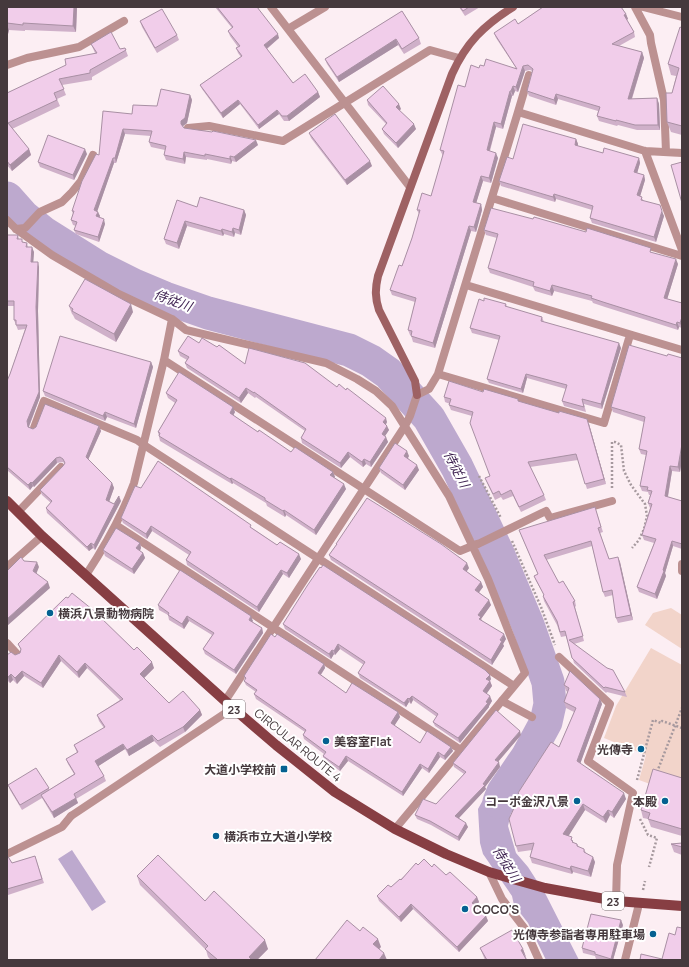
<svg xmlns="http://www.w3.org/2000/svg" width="689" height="967" font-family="Manrope,'Noto Sans JP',sans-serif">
<rect width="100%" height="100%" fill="#fceef3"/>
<path fill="#f2d4ca" d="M671,608L682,615V649L645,625L653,613Z
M651,648L682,665V783L650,784L639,780L646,755L604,738L616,706Z"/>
<path fill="#bda9ce" d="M511,755L535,771L513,804L508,826L516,853L528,867L546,895L579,960H546L528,923L514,905L512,896L483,854L480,843L478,809L488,791Z
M72,850L106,902L92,911L58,859Z"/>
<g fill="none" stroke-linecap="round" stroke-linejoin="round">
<path stroke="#bda9ce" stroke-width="33" d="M7,198L23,216L44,233L98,267L134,285L165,298L208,313L349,350L371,361L388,373L429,418L457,467L497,551L528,625L548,682L550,704L546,722L527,757L503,792L499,802"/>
<path stroke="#a6999e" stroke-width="2.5" stroke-dasharray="2 2" stroke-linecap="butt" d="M479,476L501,518
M612,488V442H615L621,445L624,471L631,485L645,504L647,516L644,529L639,540L632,548
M512,541L541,607L555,645
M657,772L682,708
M637,780L653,720L661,723L662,721L682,728
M640,819L648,835L657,838L649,867
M643,890L645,881"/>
<path stroke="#bc9191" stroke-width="8" d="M16,229L25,228L40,212L62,202L72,192L81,181L93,155
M34,428L44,401L137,440L144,445
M18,512L61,467
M478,544L546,511L550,518L612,501
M7,643L18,655
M502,701L532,717
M7,854L62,827L71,816
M625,960L639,904"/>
<path stroke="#bc9191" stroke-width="8" d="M271,7L410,187
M635,7L650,35L651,43L664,100L666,152
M643,7L682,17
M288,29L325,7
M7,65L27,58L79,47L124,21
M518,112L529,75
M188,128L209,126L283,141L430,50L459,58
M645,151L682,250
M492,198L682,256
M7,220L16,229L52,255L117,293L172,319L186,330L326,363L357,379L376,391L392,406L449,496L488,579L525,673L395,829
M466,285L682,350
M164,360L460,551L477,544
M438,374L604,423L630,335
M144,445L514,686
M116,525L461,750
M682,564V571
M7,567L42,536
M86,575C105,546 122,516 134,483L164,360L172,319
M559,657L610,704L588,761L633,793L617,865L616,901
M225,701L405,426L410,416L417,395L429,389L438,374L518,112L645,151L682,153
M71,816L233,708
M489,872L502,899L525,929L539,960"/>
<path stroke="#9e6163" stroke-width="8" d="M417,395L415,381L379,310C375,298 375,289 378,276L452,74C466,43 484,25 513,7"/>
<path stroke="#873e43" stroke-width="10" d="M7,501L42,536L233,708L276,745L335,792L395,829L446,854L489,872L545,888L616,901L682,906"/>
</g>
<path fill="#cfb0c9" d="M7,7H77L76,32L25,30V31L9,30L7,38Z
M215,7H258L259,9H258L279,38L267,49L293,83L318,92L320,97L289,121H284L279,114L259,129L240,104L223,118L202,89L200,85L241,57L238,53L236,48L238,47L230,36L228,31L232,28Z
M459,7H480L465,16Z
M543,7H623L622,8L626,14L628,19L627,20L634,32L635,37L619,46L642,52L644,58L632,99L657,98L659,104L660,130H637L618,125L617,126L599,121L597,116L598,111L558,99L556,105L529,96L527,91L532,71L530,70L525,71L518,92L515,91L513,96H512L503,129L496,127L490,151L498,158L491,183L483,181L476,203L481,204L482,210L476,232L471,231L435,348L413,342L411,335H410L408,330L415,302L392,295L390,290L402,266L412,238L419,214L417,210L431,196L443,156L440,150L465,87L479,68L484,66L516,68L496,38L494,33L518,24Z
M402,11L419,38L421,44L404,54L398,45L339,82L327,64L325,59Z
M140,21L177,35L179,40L157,53L142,27Z
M682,28V135L671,132L667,122L672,93L676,76L671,75L668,64Z
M91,44L120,49L125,48L128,56L92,77V80L62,85L66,95L57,99L60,106L12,129L29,149L31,155L12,171L7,165V93L95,53Z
M190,95L192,100L187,123L183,126L184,128L258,145L236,162L232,161L231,164L207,159V160L186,157L185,164L166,160L164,155L165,150L151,147L149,142L151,136L125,134L116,163H114L97,211L100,216L99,217L105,224L99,242L76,234L74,230L76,226L73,225L71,220L73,214L72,211L99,155L132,114L157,106Z
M367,100L401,109L399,110L416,129L398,148L384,134L382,129L386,124L368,105Z
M309,133L372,166L347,185L311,138Z
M576,139L578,144V146L603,153L639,158L640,163L637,173L644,175L645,180L640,196L644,201L664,216L656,242L592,223L590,218L592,210L556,199L555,202L501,186L499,181Z
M87,154L74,180L40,167L38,162Z
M197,207L244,210L246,215L241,235L235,233L234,237L224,234L223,236L187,226L179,249L166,244L164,239Z
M533,219L653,253L678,264L667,299L682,303V328L679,327L678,330L605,307L593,303L592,301L554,291L552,296L535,291L533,287L490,273L488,268L497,238L486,235L484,230Z
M7,235H18L19,239L23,242L27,243L28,247L34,252L33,262L39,267L38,311L40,397L29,427L33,429L99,426L101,431L88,460L112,483L114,488L109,501L114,504L121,501L95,550L93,548L89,551L47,513L46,508L51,503L42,495L40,490L63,466L65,463L62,462L57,463L34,487L33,486L30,490L8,471L7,472V381L10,374L25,329L18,330L14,320V306H7Z
M506,304L507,307L542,317L544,322L621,348L602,409L584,404L586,412L564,406L562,401L566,389L527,378L523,393L489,383L487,379L499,340L472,333L470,328Z
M69,306L133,312L116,342L75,319L73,315L72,314Z
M199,343L245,364L337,387L387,422L386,425L389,430L385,436L388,442L371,467L366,464L363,467L350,457L341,468L302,443L301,438L305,431L256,397L255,398L248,393L241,403L187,368L185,363L187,360L180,356L178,351Z
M667,356L682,358V460L680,472L672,471L668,497L682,501V549L673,546L665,573L666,576L657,599L639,592L637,587L654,543L644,540L642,535L650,508L648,503L650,495H649L648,492L642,491L640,486L646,455L641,454L639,449L644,422L613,412L611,407Z
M151,362L153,367L136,428L107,417L105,421L45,396L43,391Z
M483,392L519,402L589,424L606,484L587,489L578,460L530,467L544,495L546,500L521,512L513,496L503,500L501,497L495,500L485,478L490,476L472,416L451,410L449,405L450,404L445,402L444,397Z
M166,393L235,412L233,415L258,432L291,452L333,472L335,477H334L346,489L316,535L286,515L285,517L267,506L266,503L233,483L232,484L160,441L158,432L175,403L168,398Z
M409,456L408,458L419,470L405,490L381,473L379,468Z
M141,488L252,528L277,545L301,559L289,578L283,574L259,612L187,565L186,560L189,555L152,531L147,539L123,523L121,518Z
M595,507L603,532L600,533L609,559L620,562L633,620L618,623L616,618L613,595L605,597L603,592L592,546L546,560L559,583L575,601L576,606L575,607L584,641L574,644L625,692L627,697L607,692L606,693L574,663L566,636L561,637L557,625L544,601L543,596L544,595L536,581L534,576L538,574L521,535Z
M140,543L141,548L140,551L143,553L145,558L134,574L105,556L103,550Z
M336,544L469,568L466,571L481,582L483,587L479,592L491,605L481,619L482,621L506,639L503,644L504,646L492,665L331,560L329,555L336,545Z
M68,598L98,614L99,617L134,650L154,668L144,678L169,703L200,710L202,715L185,732L160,747L154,741L129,756L125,749L98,766L104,776L106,781L76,799L78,803L54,818L42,798L22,810L10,790L8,785L49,788V790L74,774L68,764L66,759L77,753L74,745L104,728L99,721L97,715L120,700L87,668L79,678L61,661L43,688L24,676L17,684L13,680L10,683L7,680V655H15L20,653L21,650L18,644Z
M158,605L253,621L252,622L262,628L263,633L236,674L205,654L203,649L212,635L189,621L184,629L169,620L168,615L159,610Z
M283,624L491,679L490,681L492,686L486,693L492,701L489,706V707L460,743L435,726L433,722L437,717L413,700L411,704L409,702L406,707L360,678L358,673L364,665L340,649L335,655L334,654L331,659L285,629Z
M324,664L325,668L321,675L346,693L398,712L400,717L394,725L420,743L451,747L453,751L445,760L440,757L429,773L422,768L403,796L348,761L340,771L324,760L323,756L324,754L304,739L303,735L305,732L256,699L254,694L256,692L246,685L244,681L245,680L244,676Z
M564,685L600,699L602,704L580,764L626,799L614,818L610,815L606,823L585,810L568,835L574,843L577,844L579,847L584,849L586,853L595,862L591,877L573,872L572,874L532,863L530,857L532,850L518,852L516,846L519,797L518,793L559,747L574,712L566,708L564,702L568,692L566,691Z
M521,735L498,762L500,767L485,787L486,789L459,818L468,827L459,841L431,825L417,819L415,815L436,804L464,774L454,767L453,763Z
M682,778V836L651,827L648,819L643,818L641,810Z
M682,843V855L674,852L671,844Z
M7,855L12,863L35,856L44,883L8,895L7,893Z
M418,865L432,867L446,875L477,897L479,902L475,906L486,916L488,921L459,952L413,909L401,922L379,901L377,896L391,887Z
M137,876L205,901L268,949L257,960H211L208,957L206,950L140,885Z
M623,925L613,960H600L596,959L595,956L583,953L582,948Z
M480,948L523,949L527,960H485Z"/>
<path fill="#a990a4" d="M74,7H77L76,32L73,26Z
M626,14L628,19L626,20L624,15Z
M7,25L9,30L7,38Z
M278,34L279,38L265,50L264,45Z
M396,39L398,45L339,82L337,77Z
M642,52L644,58L630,104L628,99Z
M523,66L525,71L518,92L516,87Z
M513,86L515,91L513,96L511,91Z
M510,91L512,96L503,129L501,124Z
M318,92L320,97L289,121L287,116Z
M556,94L558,99L556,105L554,100Z
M190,95L192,100L187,123L183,126V129L181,124V121Z
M657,98L659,104L660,130L658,125Z
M238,100L240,104L223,118L221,113Z
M399,104L401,109L398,112L396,107Z
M277,110L279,114L259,129L258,125Z
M494,122L496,127L488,156L487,150Z
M414,124L416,129L398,148L396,143Z
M123,129L125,134L116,163L115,158Z
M576,139L578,144L577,150L575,145Z
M256,140L258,145L236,162L234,157Z
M29,149L31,155L12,171L10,165Z
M85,149L87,154L74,180L73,175Z
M184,152L186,157L185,164L183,159Z
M496,153L498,158L491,183L489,178Z
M230,156L232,161L231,164L230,159Z
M113,158L114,163L96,215L94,210Z
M639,158L640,163L636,177L634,172Z
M370,161L372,166L347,185L345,180Z
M644,175L645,180L639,200L637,195Z
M481,176L483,181L475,207L473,202Z
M554,194L556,199L555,202L553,197Z
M481,204L482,210L476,232L474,227Z
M244,210L246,215L241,235L239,230Z
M662,211L664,216L656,242L654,237Z
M98,212L100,216L98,221L96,216Z
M104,219L105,224L99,242L98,237Z
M185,221L187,226L179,249L177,243Z
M469,226L471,231L435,348L433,343Z
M233,228L235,233L234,237L232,232Z
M222,229L224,234L223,236L221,231Z
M32,247L34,252L33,266L31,262Z
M676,259L678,264L666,303L664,298Z
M38,262L39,267L38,311L40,397L29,426L30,431L28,427L27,421L36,307Z
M552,285L554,291L552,296L550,291Z
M131,304L133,312L116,342L114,334Z
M682,317V328L680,323Z
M677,322L679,327L678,330L676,325Z
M619,343L621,348L602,409L601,404Z
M151,362L153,367L136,428L134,424Z
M526,374L527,378L523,393L521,389Z
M246,388L248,393L241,403L239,398Z
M233,407L235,412L232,418L230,413Z
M105,412L107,417L105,421L103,416Z
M386,418L387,422L384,427L383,422Z
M587,419L589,424L606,484L604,479Z
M99,426L101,431L87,462L86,457Z
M387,426L389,430L383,439L382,434Z
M386,437L388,442L371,467L370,462Z
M682,444V460L680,472L678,467Z
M407,451L409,456L406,461L404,456Z
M348,452L350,457L341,468L340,463Z
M56,458L57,463L34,487L32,483Z
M364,459L366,464L363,467L362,462Z
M417,465L419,470L405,490L403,485Z
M670,466L672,471L667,501L665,496Z
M333,472L335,477L332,480L330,475Z
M231,478L233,483L232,484L230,479Z
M31,482L33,486L30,490L28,485Z
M112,483L114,488L108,505L106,500Z
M344,484L346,489L316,535L314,530Z
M119,496L121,501L95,550L94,545Z
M284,510L286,515L285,517L283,511Z
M151,526L152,531L147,539L146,534Z
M672,541L673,546L665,573L666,576L657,599L655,594Z
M91,543L93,548L89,551L87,547Z
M140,543L141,548L138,554L136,548Z
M143,553L145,558L134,574L132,569Z
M299,554L301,559L289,578L287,573Z
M618,557L620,562L633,620L631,615Z
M37,562L39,567L35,577L33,571Z
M467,563L469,568L465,574L463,569Z
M281,570L283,574L259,612L257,607Z
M48,582L50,588L7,626V619Z
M481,582L483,587L477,595L475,590Z
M489,600L491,605L481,619L483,622L481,624L478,615Z
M187,616L189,621L184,629L182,624Z
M251,616L253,621L250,624L249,620Z
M262,628L263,633L236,674L234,670Z
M504,634L506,639L503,644L504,646L492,665L491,660Z
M338,644L340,649L335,655L334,651Z
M332,650L334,654L331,659L329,654Z
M59,655L61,661L43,688L41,683Z
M152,662L154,668L142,680L140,674Z
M85,663L87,668L79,678L77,672Z
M324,664L325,668L319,677L318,673Z
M22,671L24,676L17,684L15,678Z
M11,674L13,680L10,683L8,677Z
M490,675L491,679L488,684L486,679Z
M490,681L492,686L485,696L483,691Z
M412,696L413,700L411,704L409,699Z
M490,696L492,701L489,706V707L460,743L458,738Z
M408,698L409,702L406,707L404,703Z
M600,699L602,704L579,767L577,761Z
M200,710L202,715L185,732L183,727Z
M398,712L400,717L393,728L391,723Z
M520,731L521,735L496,764L495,760Z
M152,735L154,741L129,756L127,750Z
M123,744L125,749L97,767L95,761Z
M451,747L453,751L445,760L444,756Z
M438,752L440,757L429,773L428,769Z
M346,756L348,761L340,771L339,767Z
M499,762L500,767L485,787L486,789L457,820L455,816L483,784Z
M420,764L422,768L403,796L402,792Z
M624,793L626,799L614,818L612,812Z
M76,798L78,803L54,818L52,812Z
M583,804L585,810L566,840L563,834Z
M608,810L610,815L606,823L603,817Z
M466,823L468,827L459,841L458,837Z
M593,857L595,862L591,877L588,871Z
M571,866L573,872L572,874L570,869Z
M477,897L479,902L474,908L472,903Z
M411,904L413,909L401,922L399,917Z
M486,916L488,921L459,952L457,947Z
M621,920L623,925L613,960H611V959Z
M378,939L381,947L376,953L373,944Z
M265,940L268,949L257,960H250L249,957Z
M523,949L526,957L521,950Z
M384,953L387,960H379Z"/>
<path fill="#f1cdea" stroke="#a990a4" d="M7,7H74L73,26L23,23V25L7,23Z
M217,7H257L278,34L264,45L293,83L305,74L318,92L287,116H282L277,110L258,125L238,100L221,113L200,85L242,56L236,48L240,46L228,31L233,27Z
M460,7H469L463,11Z
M543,7H621L626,14L624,15L634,32L612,44L642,52L628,99L657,98L658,125H635L616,120V121L597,116L600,107L556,94L554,100L527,91L533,69L528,65L523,66L516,87L513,86L511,91H510L501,124L494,122L487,150L496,153L489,178L481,176L473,202L481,204L474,227L469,226L433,343L411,336L412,331L408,330L416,298L390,290L399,265L402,266L412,238L420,210H417L422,193L431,196L444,151L440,150L458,85L465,87L471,65L479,68L480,65L484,66L486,59L517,69L494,33L515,19L518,24Z
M162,9L177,35L155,48L140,21Z
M402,11L419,38L402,49L396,39L337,77L325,59Z
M680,27L682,28V126L667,122L666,93H672L679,68L668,64Z
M111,32L120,49L125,48L126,50L90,70V73L59,79L64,89L54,93L57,100L8,123L29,149L10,165L7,161V93L66,65L65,59L97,53L91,44Z
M383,86L399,104L396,107L414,124L396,143L382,129L387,123L367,100Z
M161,89L190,95L185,118L181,121V124L184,128L212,132L213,131L256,140L234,157L230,156V159L205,154V156L184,152L183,159L164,155L166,146L149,142L152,131L123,129L115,158H113L94,210L98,212L96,216L104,219L98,237L74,230L77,222L71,220L74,211H72L82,181L96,154L99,155L103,111L132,114L133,105L157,106Z
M335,114L370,161L345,180L309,133Z
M523,124L576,139L575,145L603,153L604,148L639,158L634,172L644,175L637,195L642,197L641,200L660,205L662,211L654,237L590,218L593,206L554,194L553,197L499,181L507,157L513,159Z
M48,135L85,149L73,175L38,162Z
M682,162V203L671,165Z
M200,197L244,210L239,230L233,228L232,232L222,229L221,231L185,221L177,243L164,239L177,200L197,207Z
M491,208L533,219L534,217L586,232L587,228L651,248L650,252L676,259L664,298L682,303V317L680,323L677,322L676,325L603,302L591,298L592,296L552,285L550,291L533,286L534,282L488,268L498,234L484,230Z
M7,235H18L17,239H22V242L27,243L26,247H32L31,262H38L36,307L39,392L27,421L28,427L33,429L36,427L45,404L99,426L86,457L112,483L106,500L114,504L119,496L94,545L91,543L87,547L46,508L52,501L40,490L63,466L65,463L63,459L60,457L56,458L32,483L31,482L28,485L7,467V381L10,374L27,325H16V320H14V301H7Z
M85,279L131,304L114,334L72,311L73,309L69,306Z
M484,298L506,304L505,306L542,317L541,321L619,343L601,404L582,399L584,407L562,401L567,385L526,374L521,389L487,379L500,336L470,328L479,299L484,301Z
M60,336L151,362L134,424L105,412L103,416L43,391Z
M188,336L199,343L202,338L217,347L219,345L245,364L249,348L305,363L337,387L339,384L346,390L347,388L386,418L383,422L387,426L382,434L386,437L370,462L364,459L362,462L348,452L340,463L301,438L306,429L254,392V393L246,388L239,398L185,363L189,357L178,351Z
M629,345L667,356L668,354L682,358V444L678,467L670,466L665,496L682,501V544L672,541L663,570L664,571L655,594L637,587L656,539L642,535L652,504L648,503L652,491L647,490L648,487L640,486L647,451L639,449L645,417L611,407Z
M179,372L233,407L230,413L258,432L259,430L291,452L295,447L333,472L330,475L344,484L314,530L284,510L283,511L265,500V498L231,478L230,479L159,436L160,433L158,432L177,400L166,393Z
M449,381L483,392L484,389L518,399V401L559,413V411L587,419L604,479L585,484L576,454L528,462L544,495L519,507L511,490L501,495L499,491L493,494L485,478L490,476L470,423L473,412L449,405L451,399L444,397Z
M395,443L407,451L404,456L417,465L403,485L379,468Z
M158,461L251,525L250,527L277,545L280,542L299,554L287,573L281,570L257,607L186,560L191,552L151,526L146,534L121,518L135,486L141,488Z
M367,498L441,544L467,563L463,569L481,582L475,590L489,600L478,615L481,617L479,619L504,634L500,640L502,641L491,660L329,555L337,544H336Z
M595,507L601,527L598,528L609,559L618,557L631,615L616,618L612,590L603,592L591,541L544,555L559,583L563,581L575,601L573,602L583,636L569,640L607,668L613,670L625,692L605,687L604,688L572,658L565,631L560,632L557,621L543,596L544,595L534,576L538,574L519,530Z
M116,528L140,543L136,548L143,553L132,569L103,550Z
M21,557L24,561L37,562L33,571L48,582L7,619V571Z
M323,565L485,670L490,675L486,679L490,681L483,691L490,696L486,702L488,703L458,738L433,722L438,714L412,696L409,699L408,698L404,703L358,673L365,662L338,644L334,651L332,650L329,654L283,624L307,586L320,567L321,568Z
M180,570L251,616L249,620L262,628L234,670L203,649L214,633L187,616L182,624L168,615L169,613L158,605Z
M72,593L98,614V615L134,650L137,647L152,662L140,674L169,703L183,691L200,710L183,727L158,741L152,735L127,750L123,744L95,761L104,776L74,794L76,798L52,812L41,795L75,774L66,759L78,752L74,745L105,727L97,715L123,699L85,663L77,672L59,655L41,683L22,671L15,678L11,674L8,677L7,676V655L11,652L15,655L20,653L21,649L18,644L66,597L68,598Z
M271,634L275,637L277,634L324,664L318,673L346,693L352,683L398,712L391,723L420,743L427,731L451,747L444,756L438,752L428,769L420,764L402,792L346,756L339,767L323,756L326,752L303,735L306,730L254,694L257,690L244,681L246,678L244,676Z
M570,671L600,699L577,761L624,793L612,812L608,810L603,817L583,804L563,834L572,837L571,840L573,841L572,842L577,844V846L584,849V852L593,857L588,871L571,866L570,869L530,857L534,843L516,846L509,819L520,795L518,793L551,742L559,747L576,708L564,702L569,688L564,685Z
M496,710L520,731L495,760L499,762L483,784L485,785L455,816L466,823L458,837L430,821L415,815L423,799L436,804L466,772L453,763Z
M36,768L49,788L20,805L8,785Z
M653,769L682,778V829L648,819L650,813L641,810Z
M682,843V847L671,844Z
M7,855L12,863L35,856L42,879L7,889Z
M158,855L205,901L214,891L265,940L249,957L252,960H218L205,949L208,946L137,876Z
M424,859L432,867L434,864L446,875L450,872L477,897L472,903L486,916L457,947L411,904L399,917L377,896L388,885L391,887L400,879L401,880L416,863L418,865Z
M591,914L621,920L611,959L595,954V952L582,948Z
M347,920L360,931L363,927L378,939L373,944L384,953L379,960H315Z
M677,927L682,928V960H640L641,954L662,959L669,933L675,935Z
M512,930L523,949L521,950L526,959L525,960H487L480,948Z"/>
<g fill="#046191" stroke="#fff" stroke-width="1.5">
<circle cx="50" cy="613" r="4"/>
<circle cx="326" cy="741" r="4"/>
<circle cx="641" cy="749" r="4"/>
<rect x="280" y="765" width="8" height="8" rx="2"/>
<circle cx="577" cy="801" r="4"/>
<circle cx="665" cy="801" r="4"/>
<circle cx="216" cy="836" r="4"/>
<circle cx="465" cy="909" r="4"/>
<circle cx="653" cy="934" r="4"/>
</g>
<g text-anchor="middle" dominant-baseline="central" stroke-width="4" stroke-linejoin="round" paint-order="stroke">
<g fill="#fff" stroke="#7d7477" stroke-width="1">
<rect x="223" y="700" width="22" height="18" rx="3"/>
<rect x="602" y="892" width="22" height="18" rx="3"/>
</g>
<g font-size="11" font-weight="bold" fill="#45393d">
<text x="234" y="709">23</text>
<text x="613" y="901">23</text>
</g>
<g font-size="12" font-weight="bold" fill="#45393d" stroke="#fff" text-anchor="end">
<text x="58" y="613" text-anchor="start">横浜八景動物病院</text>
<text x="334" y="741" text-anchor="start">美容室Flat</text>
<text x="633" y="749">光傳寺</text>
<text x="276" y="769">大道小学校前</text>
<text x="569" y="801">コーポ金沢八景</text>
<text x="657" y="801">本殿</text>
<text x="224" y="836" text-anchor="start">横浜市立大道小学校</text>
<text x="473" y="909" text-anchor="start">COCO'S</text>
<text x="645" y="934">光傳寺参詣者専用駐車場</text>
</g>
<g font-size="12" fill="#45393d" stroke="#fff">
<text transform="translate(298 745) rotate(39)">CIRCULAR ROUTE 4</text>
</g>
<g font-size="13" font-style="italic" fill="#3b1f4e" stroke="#fff">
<text transform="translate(173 300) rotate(20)">侍従川</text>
<text transform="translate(457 469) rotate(63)">侍従川</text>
<text transform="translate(507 864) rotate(58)">侍従川</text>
</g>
</g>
<rect width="689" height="967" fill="none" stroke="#45393d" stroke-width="16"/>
</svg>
